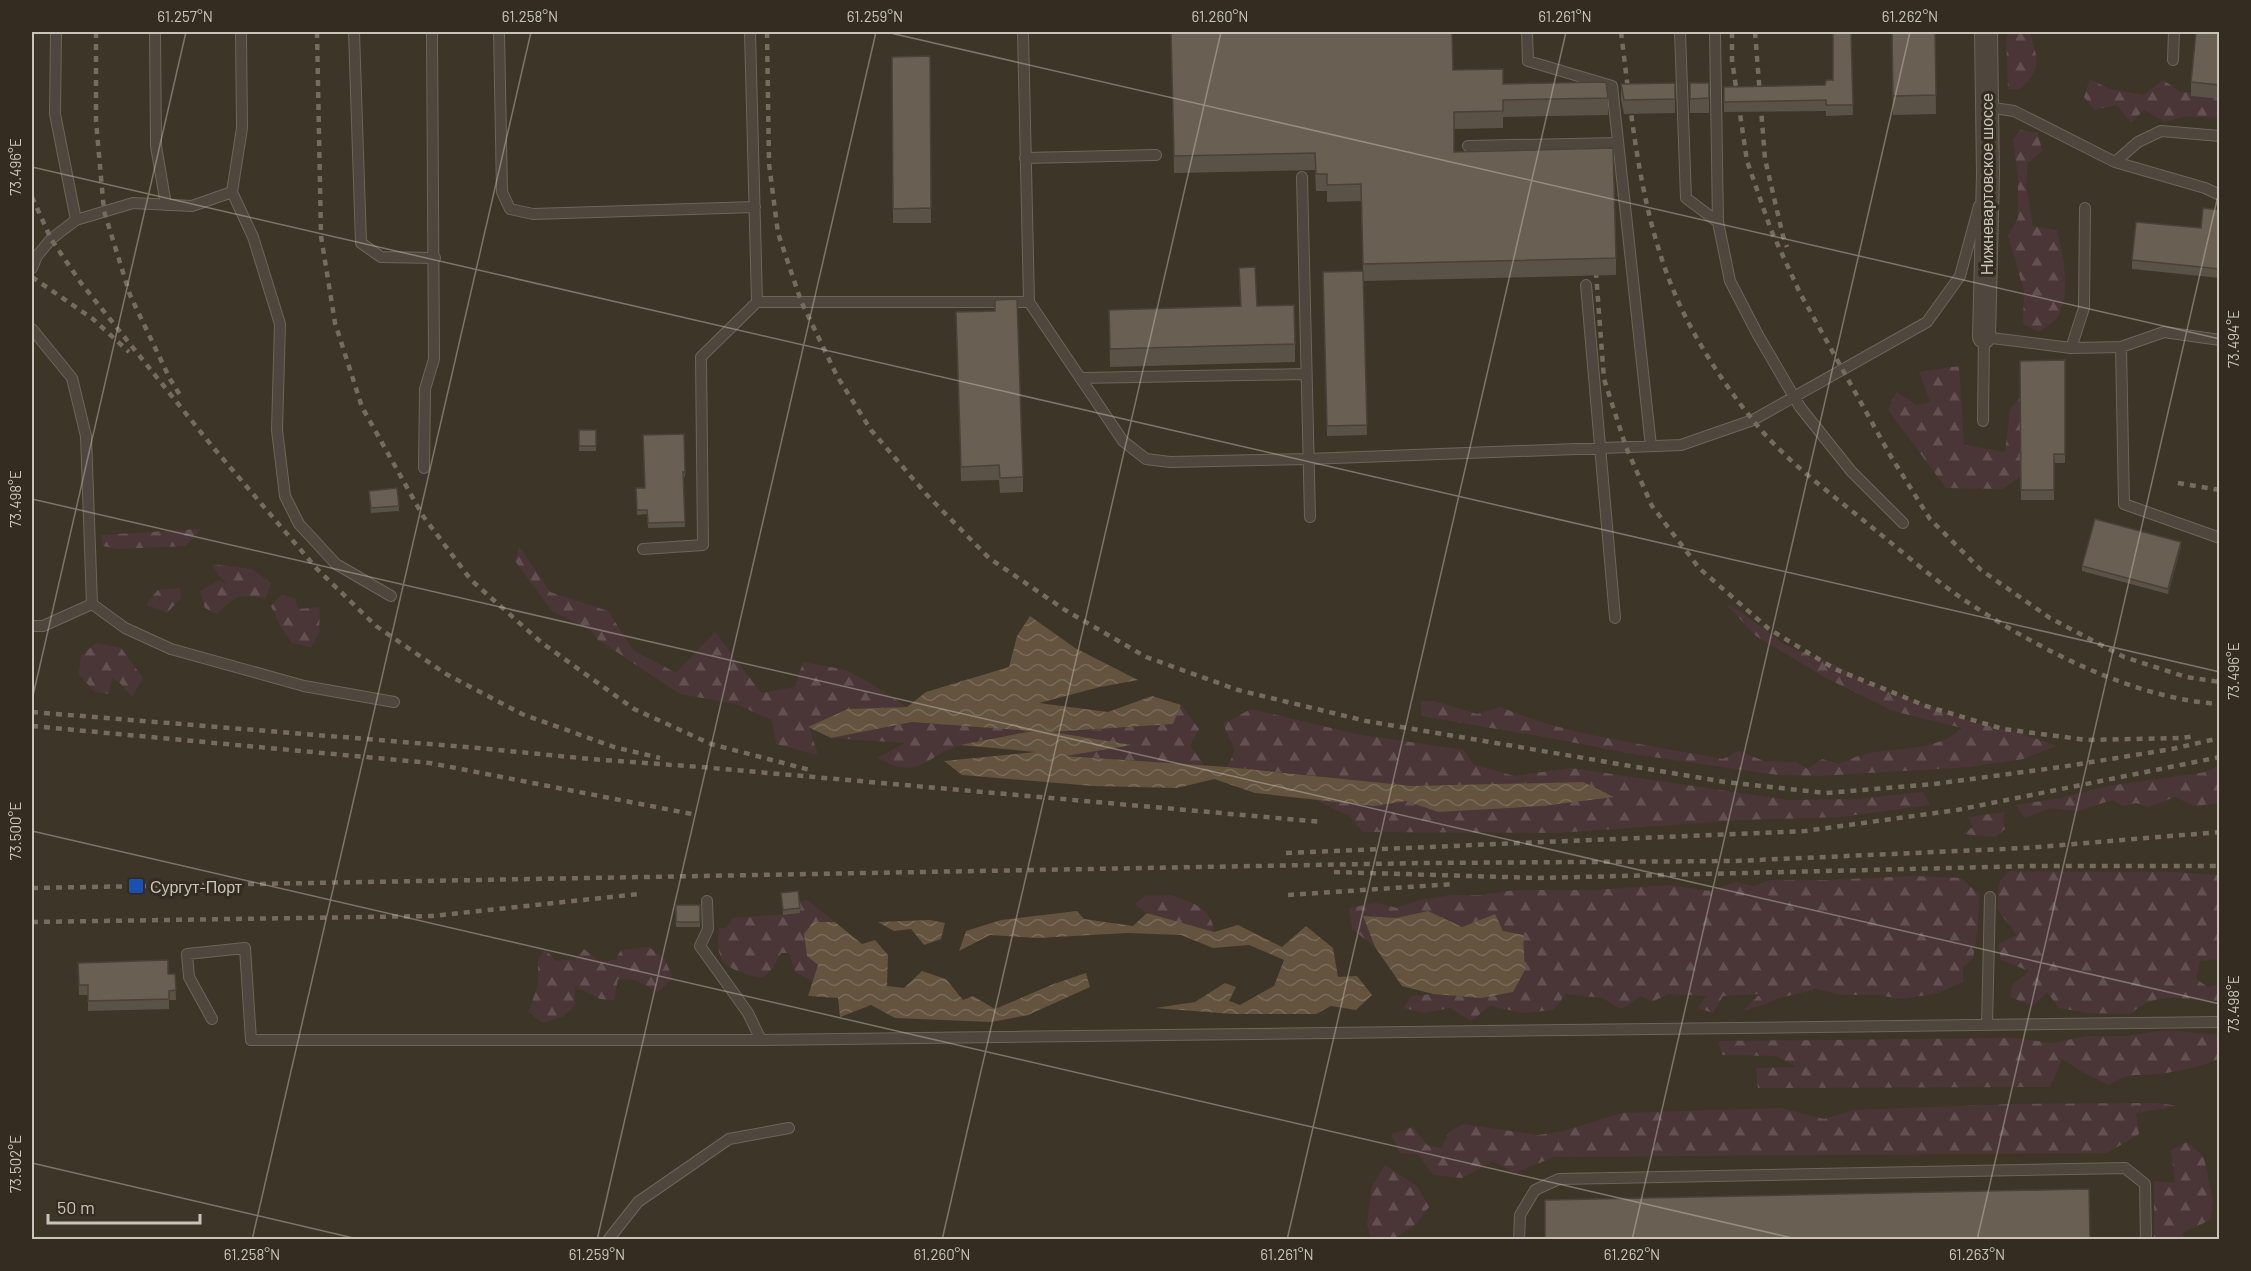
<svg xmlns="http://www.w3.org/2000/svg" width="2251" height="1271" font-family="Barlow,sans-serif">
<defs>
<pattern id="forest-firs" width="22" height="20" patternUnits="userSpaceOnUse" patternTransform="scale(1.5)"><rect width="22" height="20" fill="#4a3537"/><path d="M5 1l3.5 6h-7zM16 11l3.5 6h-7z" fill="#635152"/></pattern>
<pattern id="water-waves" width="16" height="10" patternUnits="userSpaceOnUse" patternTransform="scale(1.5)"><rect width="16" height="10" fill="#64533f"/><path d="M0 5q4-4 8 0t8 0" fill="none" stroke="#796a59"/></pattern>
</defs>
<rect width="100%" height="100%" fill="#3e3529"/>
<path fill="url(#forest-firs)" d="M2009,32H2030C2038,59 2042,70 2019,90L2008,89L2006,39Z
M2090,79L2110,89L2143,95L2163,80L2181,92L2219,93V118L2186,116L2165,122L2144,110L2131,123L2117,105L2094,110L2084,97Z
M2020,130L2038,133L2042,151L2028,163L2026,185L2033,226L2057,230C2063,256 2072,293 2057,318C2053,323 2044,328 2039,332L2023,324L2024,291L2008,236L2018,218V177L2013,139Z
M1959,366L1964,445L2005,452L2010,409L2020,398L2021,476L2003,489L1946,488L1888,410L1896,392L1917,405L1930,402L1919,372Z
M201,529L186,546L117,549L103,546L101,535Z
M519,546L550,592L608,611L633,650L676,673L715,632L761,693L795,687L803,662L846,670L870,683L907,707L848,710L809,727L818,755L776,744L772,720L736,704L680,694L597,639L591,630L552,611L515,561Z
M212,564L252,569L271,583L266,599C239,593 236,595 217,614L205,608L200,591L218,581L227,583L219,576Z
M180,588L181,598L167,613L147,605L149,600L158,590Z
M281,595L295,598L299,609L320,607L319,634L311,647L292,643L280,626L271,606Z
M1726,604L1741,612L1785,645L1837,666L1872,686L1973,722L2020,733L2056,746L2023,759L1970,767L1819,776L1778,775L1639,755L1555,739L1421,716V701H1434L1477,714L1501,707C1566,736 1653,745 1723,759L1738,751L1764,761L1796,762L1808,769L1822,759L1839,764C1847,761 1856,756 1865,754C1898,747 1936,752 1962,728L1893,711L1826,678L1756,636Z
M96,643L121,648L143,678L132,697L121,684L112,678L109,694L95,692L78,674L81,656Z
M1181,705L1199,729L1190,746L1205,766L1062,755L1129,745L1048,733L1173,724Z
M1251,709L1356,734L1464,750L1473,764L1514,776L1571,768L1789,800L1855,799L1923,792L1930,805L1841,817L1742,820L1557,833L1363,832L1349,816L1314,799L1373,806L1406,801L1438,812L1583,782L1412,786L1227,767L1235,751L1223,724Z
M912,722L1035,731C1011,735 986,738 962,745C924,755 922,782 877,758L905,743L831,738Z
M2219,765V803L2194,806L2175,797L2149,807L2136,803L2123,806L2112,800L2078,811L2050,808L2025,818L2016,805L2060,798L2108,786L2206,772Z
M2005,812L2003,818L2005,829L1995,837L1963,834L1973,827L1968,817Z
M2009,871L2175,872L2219,875V959L2200,961L2196,979L2208,987L2219,985V1001C2183,1001 2160,988 2130,1014L2088,1013L2059,1008L2047,992L2033,1006L2010,997L2012,985L2029,971L2001,960L1998,944L2017,935L1997,909L1999,882Z
M1914,876L1961,878L1979,894L1978,926L1973,959L1963,967V982L1938,993L1902,999L1876,995H1842L1816,989L1780,998L1762,1005L1743,1011L1760,994L1723,996L1713,1013L1698,1008L1706,996L1668,994L1652,1002L1641,996L1621,1009L1602,998L1566,994L1553,1010L1523,1013L1490,1006L1471,1021L1450,1008L1424,1013L1404,1008L1411,996L1433,994L1481,998L1503,931L1494,914L1462,927L1428,911L1396,918L1363,916L1375,947L1352,929L1349,908L1376,903L1397,908L1420,900L1452,895H1481L1516,890H1593L1670,885L1710,891L1735,882L1754,886L1770,880H1828Z
M1171,895C1192,903 1212,907 1214,932L1147,913L1134,904L1145,896Z
M807,900L835,922H813L818,965L813,981L795,972L789,953H781L773,968L762,978C730,971 713,964 719,928H726L733,918L799,913V901Z
M649,947L665,960L673,978L658,992L635,980L618,979L614,1000L600,999L575,986V1005L564,1016L543,1023L528,1012L538,986V960L545,949L556,961L576,959L584,949L600,962L615,960L621,950Z
M2166,1030L2219,1035V1059C2200,1067 2180,1071 2159,1074C2137,1076 2128,1072 2109,1085L2081,1071L2062,1059L2050,1087L1758,1088L1756,1068L1796,1067L1776,1056L1722,1055L1718,1041L2015,1038L2052,1043L2087,1036H2126Z
M2158,1103L2178,1106L2136,1113L2139,1134L2107,1153L1554,1157L1515,1173L1493,1161L1462,1178L1433,1175L1418,1154L1400,1153L1391,1134L1413,1127L1427,1145L1441,1148L1449,1132L1463,1124L1538,1135L1564,1131L1621,1113L1781,1108L1824,1119L1854,1110L2011,1104Z
M2187,1142L2204,1157L2213,1201L2210,1220L2182,1233L2184,1239H2154V1181L2175,1183L2171,1150Z
M1385,1165L1417,1186L1429,1207L1417,1223L1394,1239H1371L1367,1224L1372,1186Z"/>
<path fill="url(#water-waves)" d="M1030,616L1075,648L1138,680L1100,687L1039,703L1108,712L1152,696L1181,705L1173,724L1052,732L1132,745L1066,756L1227,767L1412,786L1583,782L1614,797L1542,806L1438,812L1406,801L1373,806L1255,793L1214,779L1177,788L1093,786L962,775L944,761L1036,752L960,745L1032,731L912,722L831,738L808,727L848,709L907,707L926,692L1009,667L1017,636Z
M1077,911L1084,919L1133,926L1147,913L1214,932L1238,925L1282,947L1306,926L1333,948L1338,977L1357,976L1372,995L1356,1010L1331,1006L1316,1014H1233L1155,1008L1195,1002L1225,983L1236,987L1229,1001L1240,1005L1274,986L1284,960L1249,945L1213,948L1181,935L1127,933L1038,938L990,935L959,951L966,931L1001,920Z
M1428,911L1462,927L1495,914L1503,931L1523,935L1525,970L1513,992L1481,998L1433,994L1402,986L1375,947L1363,916L1396,918Z
M930,920L945,923L941,939L924,945L911,929L894,931L878,922Z
M813,922H835L862,944L875,940L888,955L887,986L904,988L922,971L946,979L963,1000L973,996L995,1009L1051,985L1086,973L1090,987L1028,1015L991,1022L895,1018L871,1005L840,1017L838,998L808,996L818,965L807,956L804,934Z"/>
<g fill="none" stroke-linecap="round" stroke-linejoin="round">
<defs>
<path id="service" d="M56,32L55,114L76,220
M155,32L156,146L166,205
M354,32L361,243L381,257L435,258
M499,32L502,192L510,209L533,214L755,207
M750,32L757,302H1029
M1023,32L1029,302L1123,441L1146,459L1170,462L1308,459L1681,445L1753,420L1927,322L1960,276L1979,206
M1527,32L1528,61L1612,86L1651,446
M1680,32L1686,198L1718,222
M1715,32L1718,222L1730,281L1758,335L1800,407L1851,471L1903,523
M2173,60L2174,32
M1987,107L2014,111L2115,162L2205,188L2220,195
M1468,146L1618,143
M1025,158L1156,155
M2115,162L2138,142L2161,131L2220,136
M1302,177L1310,517
M232,192L253,237L280,324L277,430L285,496L299,524L336,564L391,596
M32,268L37,256L51,239L76,220L133,203L192,206L232,192L242,128L241,32
M1586,285L1615,618
M32,329L72,378L86,436L92,604
M2121,347L2124,504L2220,538
M2071,348L2084,308L2085,208
M1080,378L1306,374
M1983,421L1984,337L2071,348L2121,347L2164,332L2220,340
M424,468L425,389L434,359L432,32
M643,549L703,545L701,357L757,302
M92,604L125,628L171,649L304,686L394,702
M32,626H43L92,604
M707,901L708,929L700,946L748,1013L761,1040
M212,1019L189,977L187,954L245,948L251,1040H761L2220,1022
M1987,1025L1990,897
M608,1240L638,1202L729,1139L789,1128
M1519,1240L1520,1215L1535,1190L1559,1179L2125,1168L2145,1184L2146,1240"/>
<path id="minor" d="M1984,337L1988,174L1986,32"/>
</defs>
<use href="#service" stroke="#6c655a" stroke-width="12"/>
<use href="#minor" stroke="#6c655a" stroke-width="24"/>
<use href="#service" stroke="#4f473d" stroke-width="10"/>
<use href="#minor" stroke="#4f473d" stroke-width="22"/>
<path stroke="#756c5f" stroke-width="4.5" stroke-dasharray="6 6" stroke-linecap="butt" d="M96,32V121L104,211L130,295L170,379L180,395
M317,32L321,236L335,323L362,407L423,516L471,580L542,643L634,709L711,744L810,770
M767,32L769,164L778,233L801,301L837,376L871,430L927,495L989,558L1065,610L1146,657L1238,690L1366,721L1725,782L1826,793L1934,784L2061,767L2172,749L2220,738
M1621,32C1632,120 1640,212 1675,294C1693,337 1723,383 1752,419C1784,460 1828,491 1868,524C1898,548 1928,575 1960,597C2032,646 2132,699 2220,704
M1732,32V60L1747,161L1771,230L1800,293L1890,455L1930,519L1981,570L2050,618L2124,657L2186,677L2220,682
M1755,32L1765,159L1783,236L1787,247
M32,197L51,239L81,283L212,446L317,569L376,626L446,674L522,714L614,747L660,758
M1595,260L1604,379L1626,447L1652,506L1699,568L1769,629L1835,669L1926,706L2003,729L2087,740L2181,738L2196,736
M32,277L93,319L129,352
M2178,483L2220,490
M32,712L478,748L590,759L701,767L1322,822
M32,726L430,763L697,815
M1286,853L1805,831L1957,810L2220,757
M1334,872L1538,878L2032,866H2220
M32,888L1423,863L1735,861L2025,848L2220,832
M1288,895L1454,884
M32,922L432,916L639,894"/>
</g>
<path fill="#5a5247" d="M1171,32L1453,70L1503,84L1608,98V115L1503,117V128L1454,129V152L1616,258V275L1363,281L1367,435L1327,436L1323,272L1363,271L1361,201L1327,202V191H1316L1315,170L1174,173Z
M1851,32L1853,115L1826,116V111L1724,112V87L1825,85L1833,80Z
M1892,32H1935L1936,114L1893,115Z
M2220,32V99L2191,96V82Z
M930,56L931,223H893L892,57Z
M1675,83V113L1624,114L1621,99V84Z
M1690,83H1709V113H1690Z
M2220,210V278L2132,269V260L2201,228Z
M1239,268L1257,306L1295,344V362L1110,367L1109,310L1240,306Z
M956,312L1023,477V492L1000,493L999,480L961,481Z
M2065,360V463H2054V500H2021L2020,361Z
M579,430H596V451H579Z
M684,434L685,477H683L685,527L648,528L647,514L637,515L636,488H645Z
M369,496L399,506V511L371,513Z
M2181,547L2168,594L2082,571V566Z
M798,891L800,913L783,915L781,893Z
M676,905H700V927H676Z
M78,963L168,974H175L176,1000H169V1009L88,1011V995H79Z"/>
<path fill="#4a4239" d="M2181,542V547L2168,594V589Z"/>
<path fill="#695f52" stroke="#4a4239" stroke-width="1.5" d="M1171,32H1452L1453,70L1503,69V84L1606,82L1608,98L1503,100V111L1454,112V152L1613,148L1616,258L1363,264L1361,184L1327,185V174H1316L1315,153L1174,156Z
M1833,32H1851L1853,105H1826V100L1724,102V87L1825,85L1826,80H1833Z
M1892,32H1935L1936,95L1893,96Z
M2196,32H2220V85L2191,82Z
M930,56L931,208L893,209L892,57Z
M1675,83V99L1624,100L1621,84Z
M1690,83H1709V98L1690,99Z
M2203,208L2220,210V269L2132,260L2136,222L2201,228Z
M1255,267L1257,306L1294,305L1295,344L1110,349L1109,310L1241,306L1239,268Z
M1363,271L1367,425L1327,426L1323,272Z
M1017,299L1023,477L1000,478L999,465L961,467L956,312L995,311V300Z
M2065,360V454H2054V490H2021L2020,361Z
M579,430H596V446H579Z
M684,434L685,472H683L685,522L648,523L647,510H637L636,488H645L643,435Z
M397,488L399,506L371,508L369,491Z
M2095,519L2181,542L2168,589L2082,566Z
M798,891L800,908L783,910L781,893Z
M676,905H700V922H676Z
M168,960V974H175L176,990L169,991V999L88,1001V985H79L78,963Z
M2089,1189L2090,1239H1545V1200Z"/>
<path fill="none" stroke="#c9c3b9" stroke-width="1.5" stroke-opacity="0.45" d="M886,32L2220,339M32,167L2220,672M32,499L2220,1004M32,700L186,32M32,831L1801,1240M32,1163L362,1240M252,1240L531,32M597,1240L876,32M942,1240L1221,32M1287,1240L1566,32M1632,1240L1910,32M1977,1240L2220,187"/>
<rect fill="#1a4fb4" stroke="#342c21" stroke-width="2" x="128" y="878" width="16" height="16" rx="3"/>
<g text-anchor="middle" dominant-baseline="central" stroke-width="6" stroke-linejoin="round" paint-order="stroke">
<g font-size="16" fill="#c9c3b9" stroke="#342c21">
<text transform="translate(1986 184) rotate(-90)">Нижневартовское шоссе</text>
</g>
<g font-size="16" fill="#c9c3b9" stroke="#342c21" text-anchor="start">
<text x="150" y="886">Сургут-Порт</text>
</g>
</g>
<rect width="2251" height="1271" fill="none" stroke="#342c21" stroke-width="66"/>
<path d="M48 1214v9h152v-9" fill="none" stroke="#c9c3b9" stroke-width="3"/>
<text x="57" y="1214" font-size="18" fill="#c9c3b9" stroke="#342c21" stroke-width="4.5" paint-order="stroke">50 m</text>
<rect x="33" y="33" width="2185" height="1205" fill="none" stroke="#c9c3b9" stroke-width="2"/>
<g font-size="15" text-anchor="middle" fill="#c9c3b9">
<text x="185" y="22">61.257°N</text>
<text x="530" y="22">61.258°N</text>
<text x="875" y="22">61.259°N</text>
<text x="1220" y="22">61.260°N</text>
<text x="1565" y="22">61.261°N</text>
<text x="1910" y="22">61.262°N</text>
<text transform="translate(16 167) rotate(-90)" y="5">73.496°E</text>
<text transform="translate(2234 339) rotate(-90)" y="5">73.494°E</text>
<text transform="translate(16 499) rotate(-90)" y="5">73.498°E</text>
<text transform="translate(2234 671) rotate(-90)" y="5">73.496°E</text>
<text transform="translate(16 831) rotate(-90)" y="5">73.500°E</text>
<text transform="translate(2234 1004) rotate(-90)" y="5">73.498°E</text>
<text transform="translate(16 1164) rotate(-90)" y="5">73.502°E</text>
<text x="252" y="1260">61.258°N</text>
<text x="597" y="1260">61.259°N</text>
<text x="942" y="1260">61.260°N</text>
<text x="1287" y="1260">61.261°N</text>
<text x="1632" y="1260">61.262°N</text>
<text x="1977" y="1260">61.263°N</text>
</g>
</svg>
